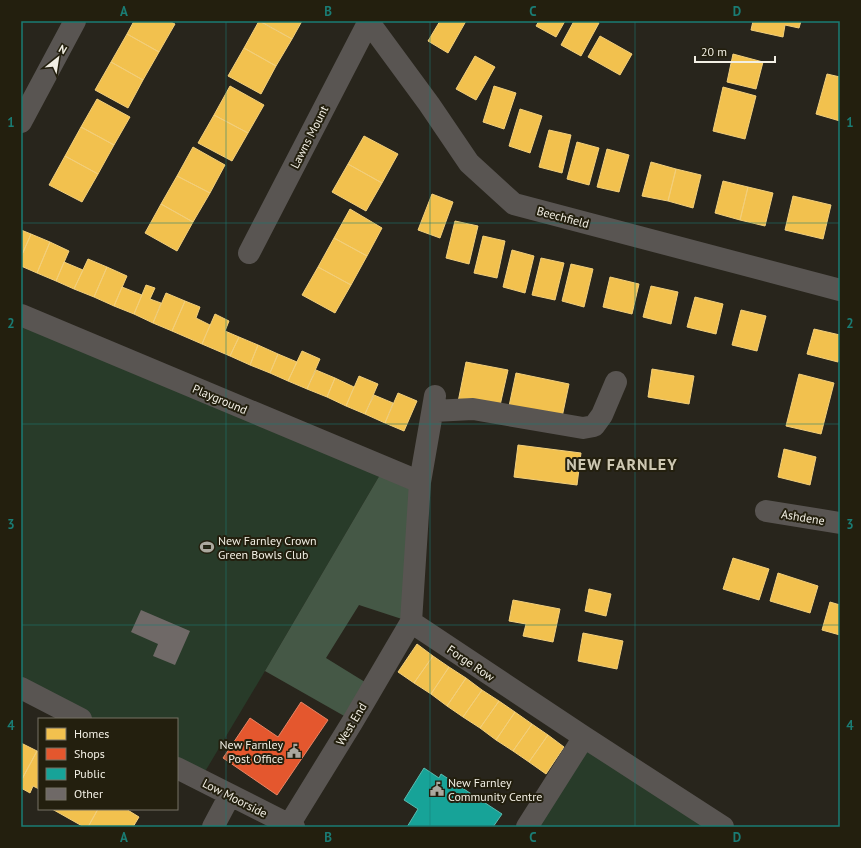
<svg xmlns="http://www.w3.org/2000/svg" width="861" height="848" font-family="'PT Sans',sans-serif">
<rect width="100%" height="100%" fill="#28251c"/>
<path fill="#283b29" d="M21,315L384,468L265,671L200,780L177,768V719H81L21,688Z
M584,737L723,827H527Z"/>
<path fill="#455846" d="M384,468L420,482L411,622L359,605L326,658L373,687L353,721L265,671Z"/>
<path fill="#f2c14e" stroke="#f2cf7b" d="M134,21H169L175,24L159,52L127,34Z
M259,21L292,39L276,66L244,48Z
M260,21H302L292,39Z
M440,21H466L448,53L428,41Z
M539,21H565L556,37L536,26Z
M574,21H596L599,23L581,56L561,45Z
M753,21H801L799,28L785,25L783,37L751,30Z
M127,34L159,52L143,80L111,62Z
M600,36L632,54L620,75L588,57Z
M244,48L276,66L261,94L228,76Z
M733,54L763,62L756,89L727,82Z
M475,56L495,67L476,100L456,89Z
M111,62L143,80L128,108L95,90Z
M827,74L840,77V121L816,114Z
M230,86L264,105L248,133L214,115Z
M494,86L516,93L504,129L483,122Z
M723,87L756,96L745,139L713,131Z
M97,99L130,117L114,145L81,127Z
M520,109L542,116L530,153L509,146Z
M214,115L248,133L232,161L198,143Z
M81,127L114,145L98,174L65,156Z
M549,130L571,135L562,173L539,167Z
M364,136L398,154L382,183L348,164Z
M577,142L599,148L589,185L567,179Z
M193,147L225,165L210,193L177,176Z
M607,149L629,155L619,192L597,187Z
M65,156L98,174L82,202L49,185Z
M651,162L676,169L668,201L642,196Z
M348,164L382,183L366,211L332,192Z
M676,169L701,175L693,208L668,201Z
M177,176L210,193L193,222L161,204Z
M723,181L748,187L740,220L715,213Z
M748,187L773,193L765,226L740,220Z
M432,194L453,202L440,238L418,230Z
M793,196L831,205L823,239L785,230Z
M161,204L193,222L177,251L145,233Z
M350,209L382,228L367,256L334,238Z
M455,221L478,226L469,264L446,258Z
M21,230L31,234L21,257Z
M31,234L50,242L37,273L21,266V257Z
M483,236L505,241L497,278L474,273Z
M334,238L367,256L351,285L318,267Z
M50,242L69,251L56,281L37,273Z
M512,250L534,256L525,293L503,287Z
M541,258L564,263L555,300L532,295Z
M88,259L107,267L94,297L74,289Z
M64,262L83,270L74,289L56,281Z
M571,264L593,269L584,307L562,301Z
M107,267L127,276L114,306L94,297Z
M318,267L351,285L335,313L302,295Z
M610,277L639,284L632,314L603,307Z
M146,285L155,288L150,299L161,303L153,323L134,314Z
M651,286L678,292L671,324L643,317Z
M122,287L142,295L134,314L114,306Z
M166,293L185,301L172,331L153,323Z
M695,297L723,304L716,334L687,327Z
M185,301L200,307L196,318L210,325L202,344L172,331Z
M741,310L766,316L757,351L732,345Z
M215,314L229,321L225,331L239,337L230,356L202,344Z
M814,329L840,335V353L838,362L807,354Z
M239,337L258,345L250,365L230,356Z
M258,345L278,354L270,373L250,365Z
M302,351L320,359L307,389L288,381Z
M278,354L297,362L288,381L270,373Z
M466,362L508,370L499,410L458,402Z
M652,369L694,376L689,404L648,397Z
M316,370L335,378L327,397L307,389Z
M516,373L569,384L561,422L508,411Z
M799,374L834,383L821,434L786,426Z
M359,376L378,384L365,414L346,406Z
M335,378L354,387L346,406L327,397Z
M398,393L417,401L404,431L385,423Z
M374,395L393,403L385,423L365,414Z
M518,445L581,453L577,485L514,477Z
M784,449L816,457L810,485L778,477Z
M733,558L769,569L759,600L723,589Z
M778,573L818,586L810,613L770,601Z
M589,589L611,594L606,616L585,611Z
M513,600L560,609L553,642L523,636L526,624L509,621Z
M830,602L840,605V635L822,630Z
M583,633L623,641L617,669L578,661Z
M417,644L433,656L414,683L398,672Z
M433,656L449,667L431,694L414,683Z
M449,667L466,678L447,706L431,694Z
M466,678L482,690L463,717L447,706Z
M482,690L499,701L480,728L463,717Z
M499,701L515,712L496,740L480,728Z
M515,712L532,724L513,751L496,740Z
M532,724L548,735L529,762L513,751Z
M548,735L564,747L546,774L529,762Z
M21,743L37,751L21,781Z
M37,751L39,752V789L33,786L30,793L21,788V781Z
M52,809H98L88,827H84Z
M98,809H126L139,817L133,827H88Z"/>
<path fill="#e4572e" stroke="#e88565" d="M301,702L328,720L277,795L223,758L250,718L278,737Z"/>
<path fill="#17a398" stroke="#59baaf" d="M424,768L439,778L441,774L502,814L493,827H407L418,809L404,800Z"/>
<path fill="#6f6967" d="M141,610L190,631L175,665L153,656L158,644L131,632Z"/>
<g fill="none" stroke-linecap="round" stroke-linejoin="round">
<path stroke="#595552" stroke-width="22" d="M368,21L429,104L469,163L514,204L840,290
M21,122L75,21
M249,253L369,21
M21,315L420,482
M435,396L420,482L411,622L584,737L723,827
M433,411L473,409L583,428L594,426L602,415L616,382
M766,511L840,523
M21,688L81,719
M177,768L294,827
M289,825L353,721L411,622
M213,827L230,795
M527,827L584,737"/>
</g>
<path fill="none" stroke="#1a7c74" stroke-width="1" stroke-opacity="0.55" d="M226,21V827M430,21V827M635,21V827M21,223H840M21,424H840M21,625H840"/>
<defs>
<symbol id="stadium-bare" viewBox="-9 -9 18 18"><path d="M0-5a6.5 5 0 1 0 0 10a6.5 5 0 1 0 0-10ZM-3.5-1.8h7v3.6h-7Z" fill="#aba89e" stroke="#231f0e" stroke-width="2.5" paint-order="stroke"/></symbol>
<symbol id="civic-bare" viewBox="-9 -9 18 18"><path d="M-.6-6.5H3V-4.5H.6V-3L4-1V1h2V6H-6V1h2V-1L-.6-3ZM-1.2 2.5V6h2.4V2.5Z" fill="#aba89e" stroke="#231f0e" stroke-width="2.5" paint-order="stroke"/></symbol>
</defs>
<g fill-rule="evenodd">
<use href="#stadium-bare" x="197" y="537" width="20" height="20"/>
<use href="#civic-bare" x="284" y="741" width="20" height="20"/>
<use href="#civic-bare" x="427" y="779" width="20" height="20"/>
</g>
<g text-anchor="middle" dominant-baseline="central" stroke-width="4" stroke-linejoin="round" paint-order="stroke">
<g font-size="12" fill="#f2efe4" stroke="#231f0e">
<text transform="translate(309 137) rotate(-63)">Lawns Mount</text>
<text transform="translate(563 217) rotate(15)">Beechfield</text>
<text transform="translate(220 399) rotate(23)">Playground</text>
<text transform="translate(803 517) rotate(9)">Ashdene</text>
<text transform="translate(471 663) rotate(34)">Forge Row</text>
<text transform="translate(351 724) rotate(-59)">West End</text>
<text transform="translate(235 798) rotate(27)">Low Moorside</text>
</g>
<g font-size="12" fill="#f2efe4" stroke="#231f0e" text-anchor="start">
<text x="218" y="540">New Farnley Crown<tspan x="218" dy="14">Green Bowls Club</tspan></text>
<text x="283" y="744" text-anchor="end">New Farnley<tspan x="283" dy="14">Post Office</tspan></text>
<text x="448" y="782">New Farnley<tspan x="448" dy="14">Community Centre</tspan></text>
</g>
<g font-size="16" font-weight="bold" letter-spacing="1" fill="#cdc7b2" stroke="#231f0e">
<text x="622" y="464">NEW FARNLEY</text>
</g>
</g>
<rect width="861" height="848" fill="none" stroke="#231f0e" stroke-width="44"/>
<rect x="38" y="718" width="140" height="92" fill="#231f0e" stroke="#767264"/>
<rect x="46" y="728" width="20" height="12" fill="#f2c14e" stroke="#767264"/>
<text x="74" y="738" font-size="12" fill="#f2efe4">Homes</text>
<rect x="46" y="748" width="20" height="12" fill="#e4572e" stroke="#767264"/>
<text x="74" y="758" font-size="12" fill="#f2efe4">Shops</text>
<rect x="46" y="768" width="20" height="12" fill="#17a398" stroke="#767264"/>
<text x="74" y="778" font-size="12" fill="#f2efe4">Public</text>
<rect x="46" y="788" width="20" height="12" fill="#6f6967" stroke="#767264"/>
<text x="74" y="798" font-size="12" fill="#f2efe4">Other</text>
<g transform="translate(58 58) rotate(30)" stroke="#231f0e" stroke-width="3" paint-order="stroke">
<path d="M0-3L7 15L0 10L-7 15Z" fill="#f2efe4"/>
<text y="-6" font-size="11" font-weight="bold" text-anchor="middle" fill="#f2efe4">N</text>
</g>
<path d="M695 56v6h80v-6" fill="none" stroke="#f2efe4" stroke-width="2"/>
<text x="701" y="56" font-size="12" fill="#f2efe4" stroke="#231f0e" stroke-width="3" paint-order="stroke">20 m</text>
<rect x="22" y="22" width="817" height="804" fill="none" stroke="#1a7c74" stroke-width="1.5"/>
<g font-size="13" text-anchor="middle" font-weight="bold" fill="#1a7c74">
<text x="124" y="16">A</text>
<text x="328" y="16">B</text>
<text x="533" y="16">C</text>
<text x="737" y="16">D</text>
<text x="11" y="127">1</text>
<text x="850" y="127">1</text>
<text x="11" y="328">2</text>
<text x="850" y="328">2</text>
<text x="11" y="529">3</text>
<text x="850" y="529">3</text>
<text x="11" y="730">4</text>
<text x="850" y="730">4</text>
<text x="124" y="842">A</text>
<text x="328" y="842">B</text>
<text x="533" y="842">C</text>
<text x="737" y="842">D</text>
</g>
</svg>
